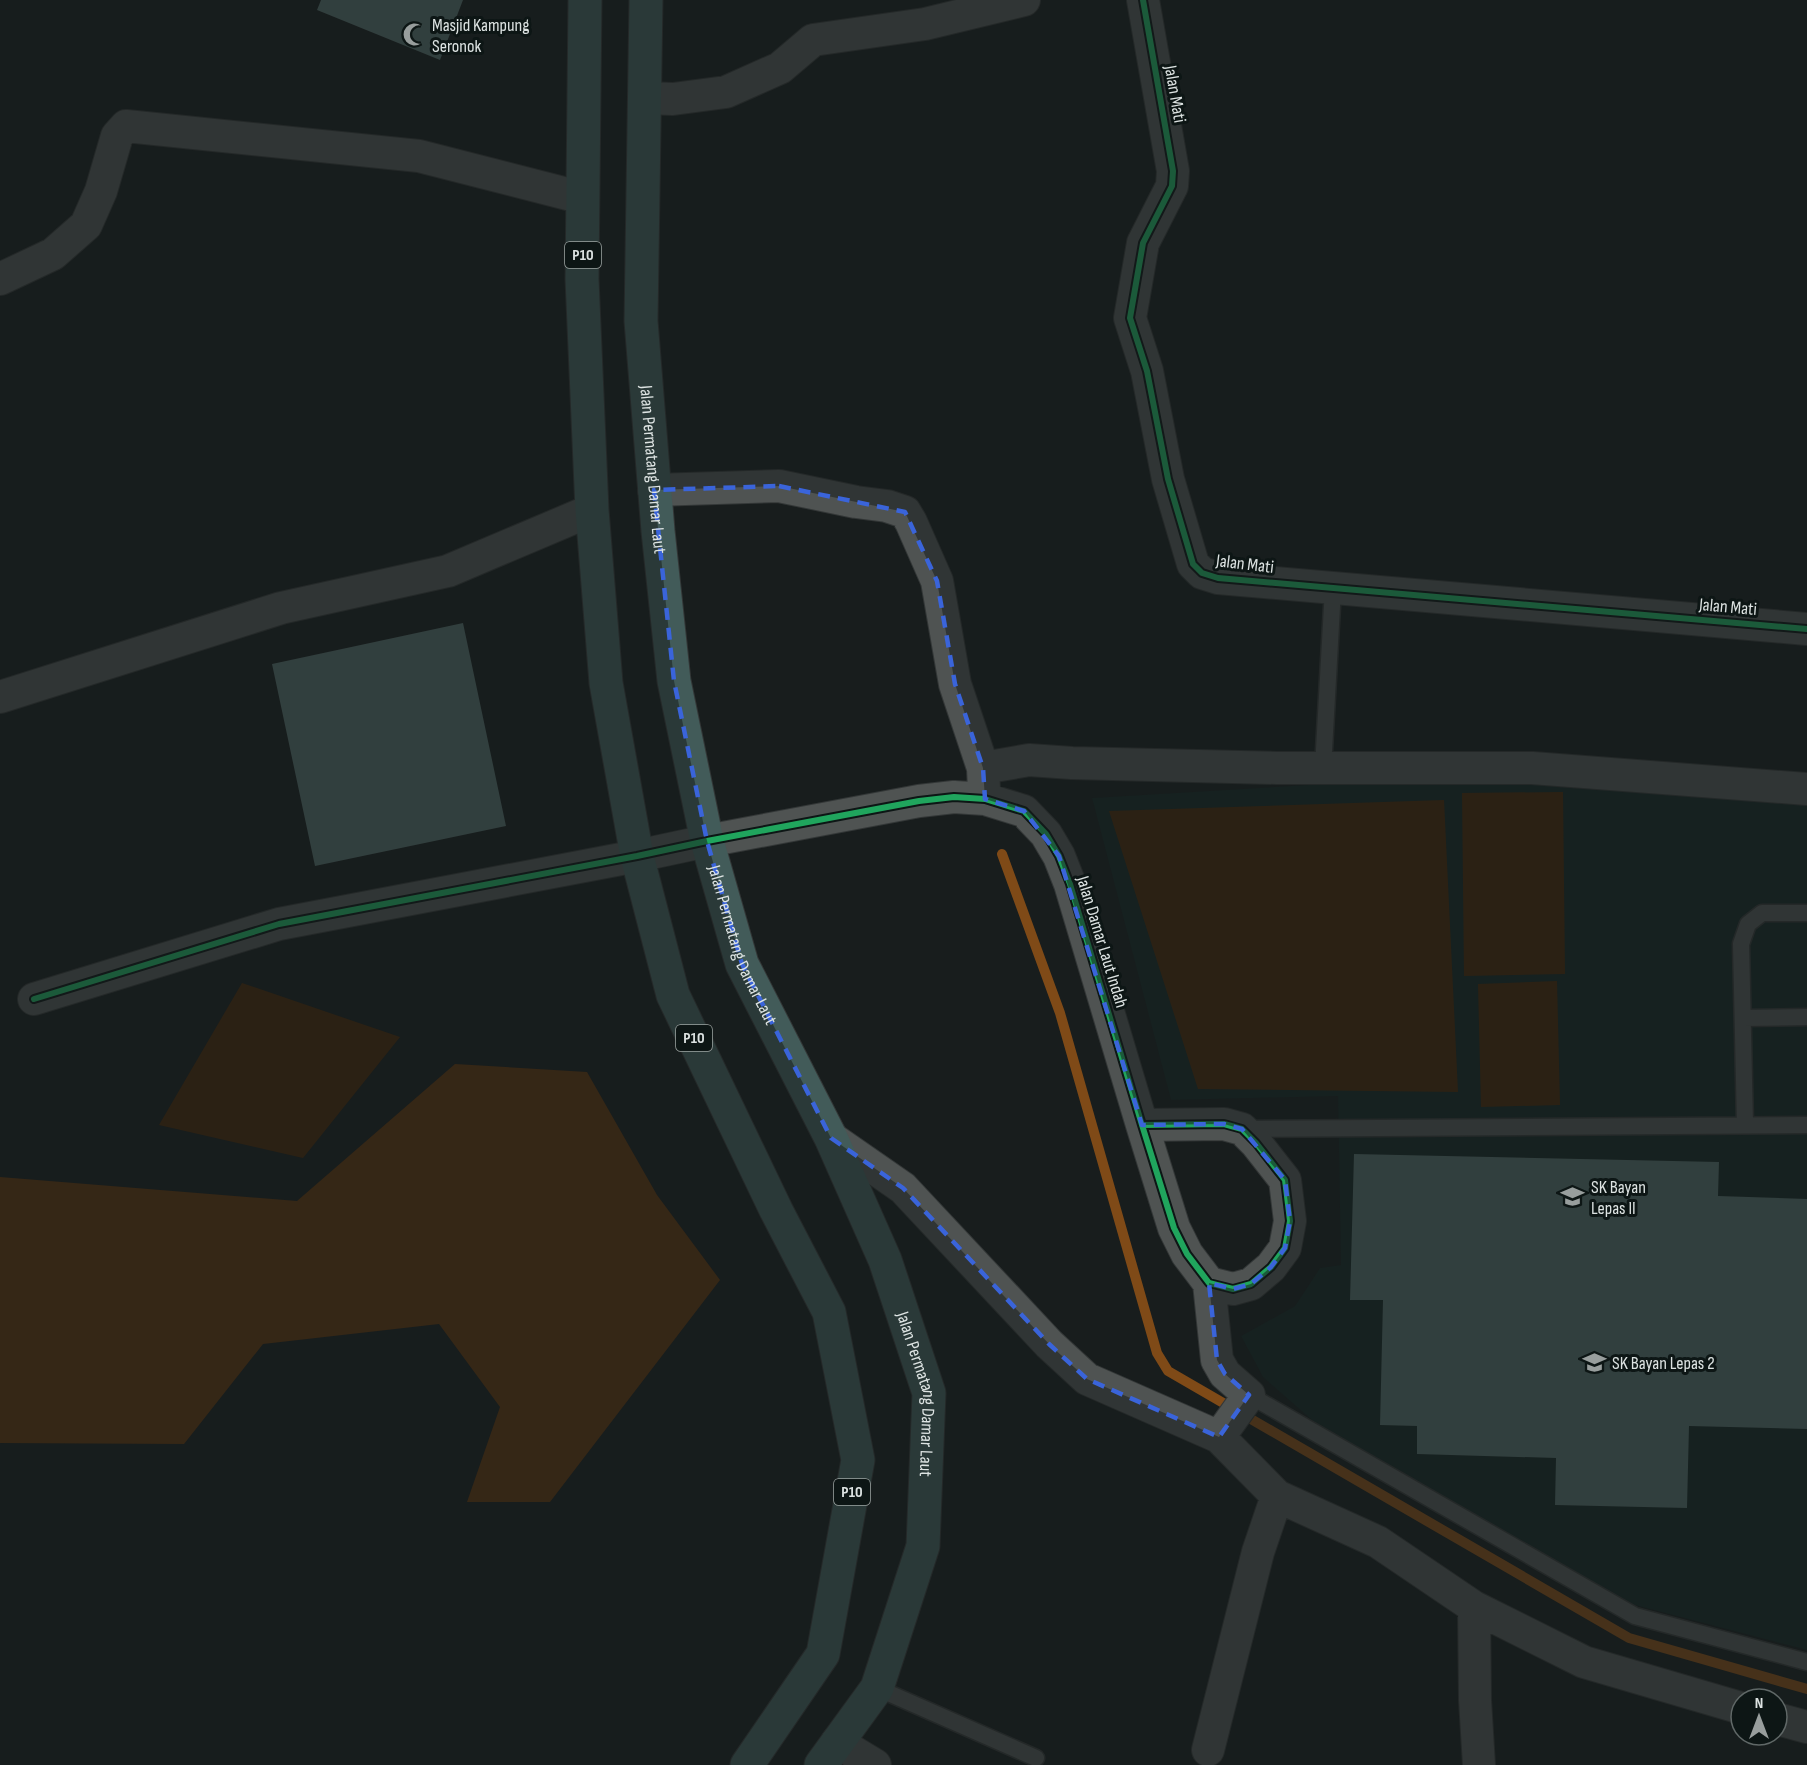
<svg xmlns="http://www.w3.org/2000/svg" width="1807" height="1765" font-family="'Sofia Sans Condensed',sans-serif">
<rect width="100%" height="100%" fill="#181d1d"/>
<path fill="#162624" d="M1458,776L1807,796V1650L1631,1604L1313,1421L1263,1377L1241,1336L1295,1306L1320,1268L1341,1265L1338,1096L1171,1100L1092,798Z"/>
<path fill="#44270a" d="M1563,792L1565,974L1464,976L1462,793Z
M1444,800L1458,1092L1198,1089L1109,811Z
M1557,981L1560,1105L1481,1107L1478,984Z
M242,983L400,1037L303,1158L159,1125Z"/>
<path fill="#5a330e" d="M455,1064L587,1072L657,1195L720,1280L550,1502H467L500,1407L439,1324L263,1344L184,1444L0,1443V1177L297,1201Z"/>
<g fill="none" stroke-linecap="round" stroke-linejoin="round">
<path stroke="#7f4a17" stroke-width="10" d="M1002,854L1060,1013L1157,1353L1168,1371L1629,1638L1807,1689"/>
</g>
<path fill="#516866" d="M321,0H463L440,60L317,10Z
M463,623L506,826L315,866L272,664Z
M1354,1154L1719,1162L1718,1196L1807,1199V1429L1689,1426L1687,1508L1555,1505L1556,1458L1417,1454V1426L1380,1425L1383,1300H1350Z"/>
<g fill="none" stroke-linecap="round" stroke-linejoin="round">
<defs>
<path id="lane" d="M1323,768L1333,588
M1743,1018L1807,1017
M1745,1125L1741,944L1748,924L1762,913H1807
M1243,1129L1807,1125
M1249,1395L1635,1616L1807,1662
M877,1688L1036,1758"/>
<path id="street" d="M1143,0L1173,171L1172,186L1143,243L1130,318L1147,371L1168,479L1193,564L1202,573L1218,578L1807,629
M645,98L673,99L726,92L780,68L813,40L925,24L1024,0
M0,279L53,254L86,225L101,191L117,136L126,126L419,156L583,198
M654,490L779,486L856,502L887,506L905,512L911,522L937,581L955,684L983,768L984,789
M0,697L281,608L448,571L592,510
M983,768L1029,760L1072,763L1277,768H1532L1807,789
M34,999L279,924L637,856L707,841L919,801L954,797L985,799L1024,811L1046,834L1059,856L1070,884L1142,1125L1174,1228L1187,1254L1209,1283L1233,1289L1251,1284L1271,1267L1285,1248L1290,1221L1285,1180L1256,1143L1242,1129L1224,1124L1142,1125
M831,1138L903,1188L1049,1344L1087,1379L1219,1437L1277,1496L1378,1542L1474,1607L1584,1662L1741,1708
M1209,1283L1217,1360L1225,1374L1249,1395L1219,1437
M1474,1607L1475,1700L1479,1765
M1777,1719L1807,1727
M837,1742L875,1765
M1208,1750L1258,1552L1277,1496"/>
<g id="highway">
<path d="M585,0L582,279L592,510L606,683L637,856L673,995L776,1210L829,1312L858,1460L823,1654L747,1765"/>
<path id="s1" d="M646,0L641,321L658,531L674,681L707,841L742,964L831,1138L885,1260L929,1393L923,1546L877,1688L821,1765"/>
</g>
</defs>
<use href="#lane" stroke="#333737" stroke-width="19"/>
<use href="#street" stroke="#333737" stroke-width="34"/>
<use href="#highway" stroke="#333737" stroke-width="35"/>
<use href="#lane" stroke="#4f5352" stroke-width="16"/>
<use href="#street" stroke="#4f5352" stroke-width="32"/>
<use href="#highway" stroke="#425b59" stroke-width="33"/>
<defs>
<path id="cycleway" d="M1143,0L1173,171L1172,186L1143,243L1130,318L1147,371L1168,479L1193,564L1202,573L1218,578L1807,629
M34,999L279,924L637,856L707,841L919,801L954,797L985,799L1024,811L1046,834L1059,856L1070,884L1142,1125L1174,1228L1187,1254L1209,1283L1233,1289L1251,1284L1271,1267L1285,1248L1290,1221L1285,1180L1256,1143L1242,1129L1224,1124L1142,1125"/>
</defs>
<use href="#cycleway" stroke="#0d1615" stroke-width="10"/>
<use href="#cycleway" stroke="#20a55d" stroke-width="6"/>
</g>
<path d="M0 0H1807V1765H0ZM779,486L905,512L937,581L955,684L983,768L985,799L1024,811L1059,856L1142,1125L1224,1124L1242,1129L1285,1180L1290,1221L1285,1248L1271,1267L1251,1284L1233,1289L1209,1283L1217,1360L1225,1374L1249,1395L1219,1437L1087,1379L1049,1344L903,1188L831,1138L742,964L707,841L674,681L654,490Z" fill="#181d1d" fill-opacity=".55" fill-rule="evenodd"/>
<path fill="none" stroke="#3a64da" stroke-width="4.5" stroke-dasharray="12 8" stroke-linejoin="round" d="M779,486L905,512L937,581L955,684L983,768L985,799L1024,811L1059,856L1142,1125L1224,1124L1242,1129L1285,1180L1290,1221L1285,1248L1271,1267L1251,1284L1233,1289L1209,1283L1217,1360L1225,1374L1249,1395L1219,1437L1087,1379L1049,1344L903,1188L831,1138L742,964L707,841L674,681L654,490Z"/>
<defs>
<symbol id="mosque-bare" viewBox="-9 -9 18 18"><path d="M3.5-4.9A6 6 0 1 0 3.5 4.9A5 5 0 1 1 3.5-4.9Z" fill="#989e9d" stroke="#0d1615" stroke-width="2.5" paint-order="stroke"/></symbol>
<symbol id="school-bare" viewBox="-9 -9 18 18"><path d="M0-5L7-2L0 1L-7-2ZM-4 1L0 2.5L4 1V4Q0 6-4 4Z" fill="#989e9d" stroke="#0d1615" stroke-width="2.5" paint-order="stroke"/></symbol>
</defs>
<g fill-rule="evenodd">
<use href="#mosque-bare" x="398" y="18" width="33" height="33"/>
<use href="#school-bare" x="1556" y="1180" width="33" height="33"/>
<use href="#school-bare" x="1578" y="1346" width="33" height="33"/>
</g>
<g text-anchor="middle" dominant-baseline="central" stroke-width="6" stroke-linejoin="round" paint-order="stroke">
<g fill="#0d1615" stroke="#9fa6a4" stroke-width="1.5">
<rect x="565" y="242" width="36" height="26" rx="4.5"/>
<rect x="676" y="1025" width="36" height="26" rx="4.5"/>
<rect x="834" y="1479" width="36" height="26" rx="4.5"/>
</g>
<g font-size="16" font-weight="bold" fill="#dde3e2">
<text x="583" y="255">P10</text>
<text x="694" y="1038">P10</text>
<text x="852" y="1492">P10</text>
</g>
<g font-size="18" fill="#dde3e2" stroke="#0d1615" text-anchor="start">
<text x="432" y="25">Masjid Kampung<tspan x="432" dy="21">Seronok</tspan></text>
<text x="1591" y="1187">SK Bayan<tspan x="1591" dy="21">Lepas II</tspan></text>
<text x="1612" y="1363">SK Bayan Lepas 2</text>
</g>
<g font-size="18" fill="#dde3e2" stroke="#0d1615">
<text transform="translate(1175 94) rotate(80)">Jalan Mati</text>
<text stroke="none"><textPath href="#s1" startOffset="470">Jalan Permatang Damar Laut</textPath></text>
<text transform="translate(1245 564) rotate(7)">Jalan Mati</text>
<text transform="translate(1728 607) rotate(5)">Jalan Mati</text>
<text transform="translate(1102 942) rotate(73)">Jalan Damar Laut Indah</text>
<text stroke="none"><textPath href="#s1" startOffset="956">Jalan Permatang Damar Laut</textPath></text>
<text stroke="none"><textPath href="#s1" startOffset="1442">Jalan Permatang Damar Laut</textPath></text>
</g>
</g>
<g transform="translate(1759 1717)"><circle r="28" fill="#0d1615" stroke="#606867" stroke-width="1.5"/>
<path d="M0-4.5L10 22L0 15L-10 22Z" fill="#989e9d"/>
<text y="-9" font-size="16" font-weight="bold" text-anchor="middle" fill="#dde3e2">N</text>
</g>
</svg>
